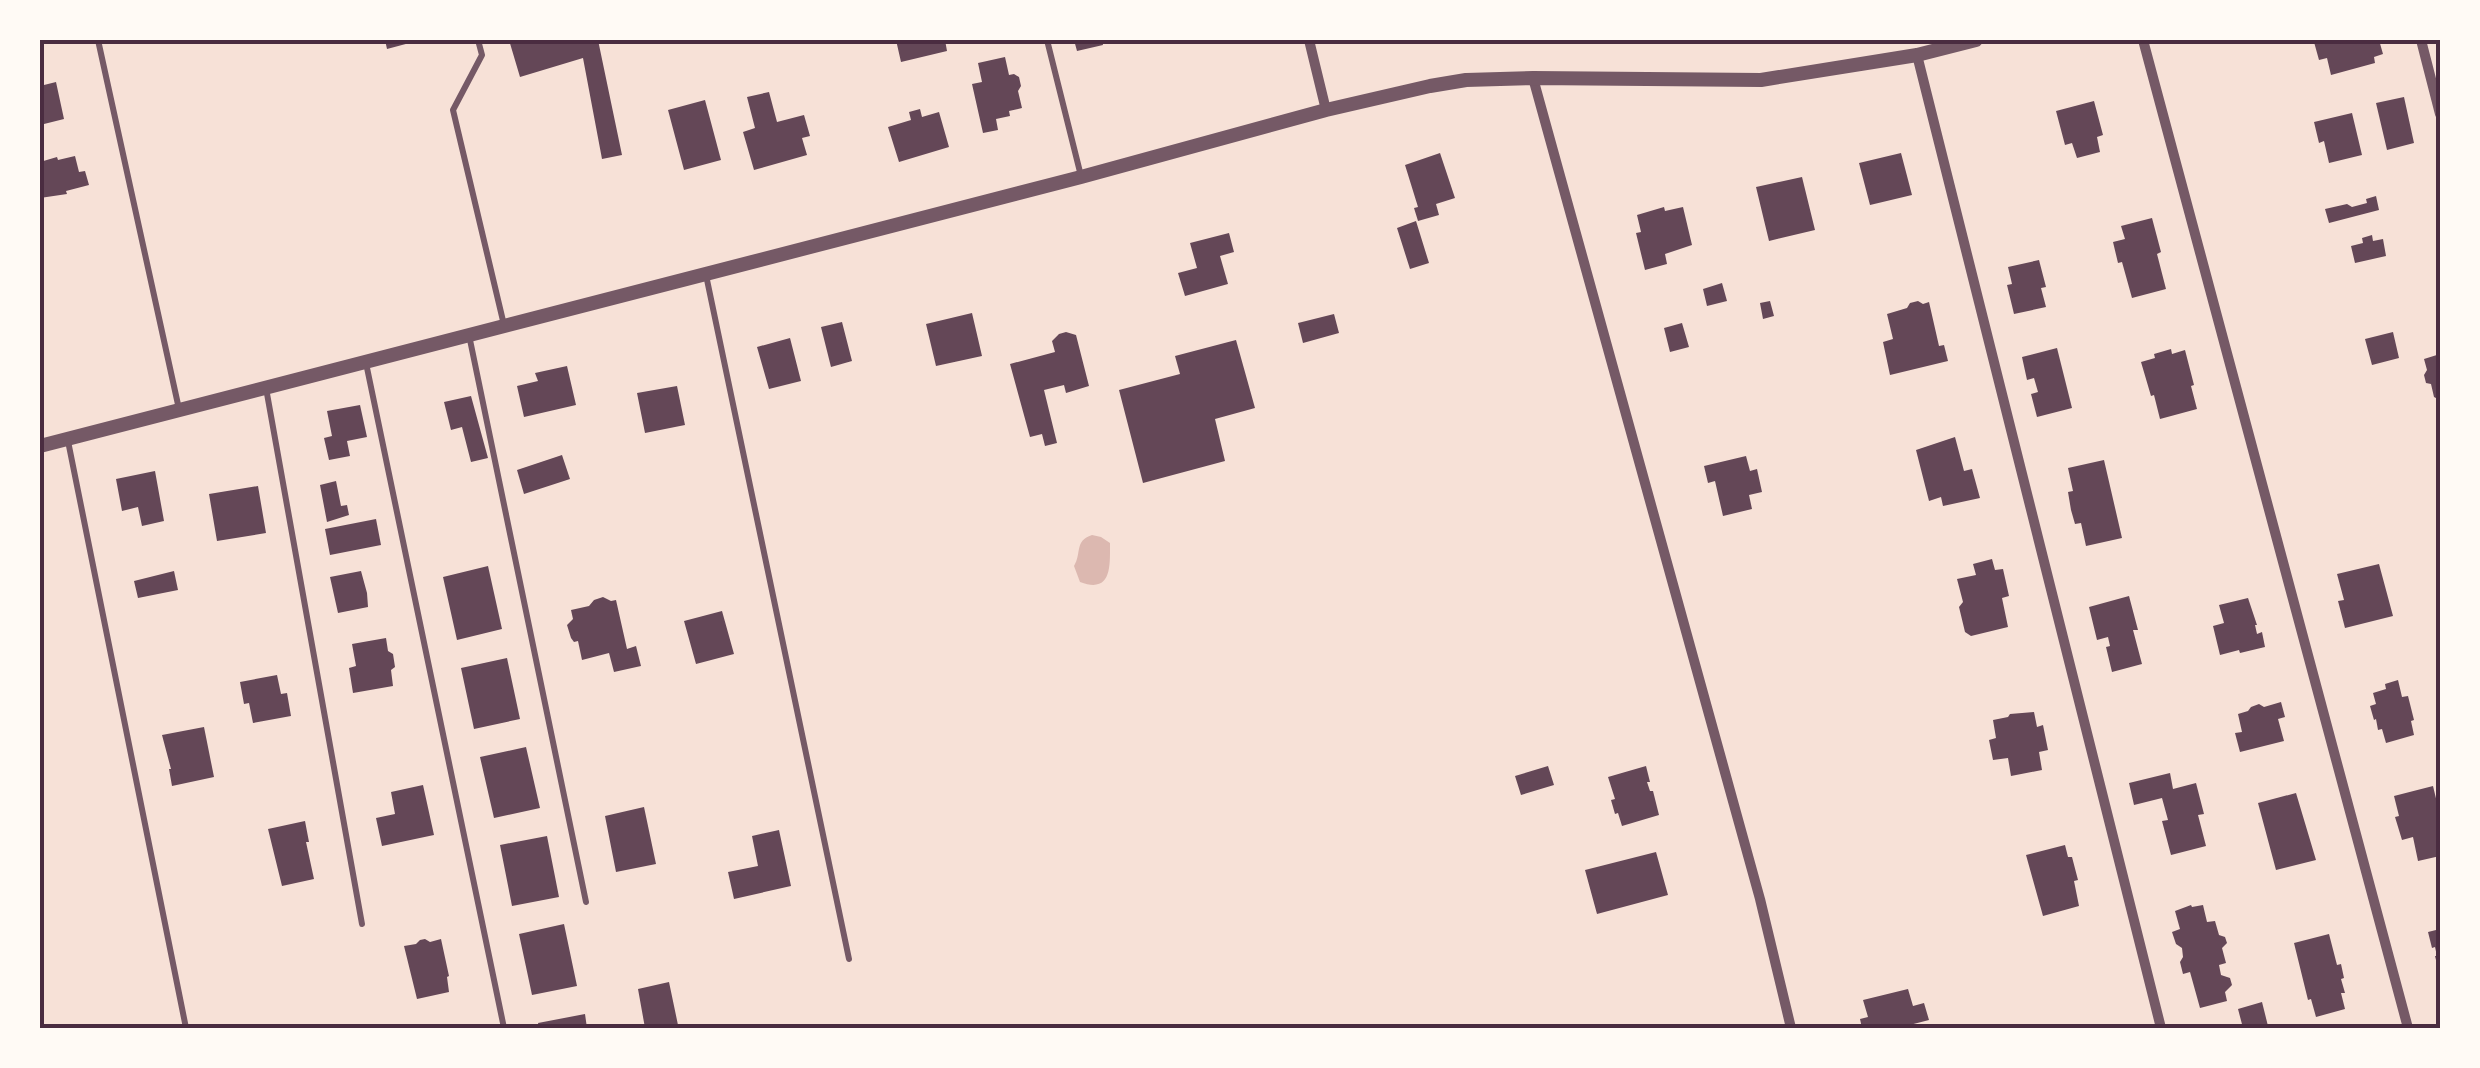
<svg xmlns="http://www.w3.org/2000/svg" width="2480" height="1068" font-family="'DM Sans',sans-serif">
<rect width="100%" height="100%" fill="#f7e1d7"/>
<path fill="#dcb8b0" d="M1092,535L1101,537L1110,543C1110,566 1112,594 1080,582L1074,566C1082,553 1074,541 1092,535Z"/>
<path fill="#644757" d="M385,40H416L417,41L387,49Z
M509,40H598L622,155L602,159L583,58L520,77Z
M896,40H945L947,51L901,62Z
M1074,40H1102L1103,45L1077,51Z
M2323,40H2379L2383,54L2374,57L2375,63L2331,75L2327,58L2319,60L2314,42Z
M1005,57L1009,75L1014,74L1019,77L1021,86L1018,91L1022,108L1009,111L1010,116L996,119L998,130L983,133L972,84L982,82L978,63Z
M56,82L64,119L40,125V86Z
M769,92L777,122L804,115L810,136L802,138L807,155L754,170L743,132L755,128L747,97Z
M2404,97L2414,143L2387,150L2376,103Z
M705,100L721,160L684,170L668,110Z
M2094,101L2103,135L2097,137L2100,152L2077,158L2072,143L2065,145L2056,111Z
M920,109L922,117L939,112L949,147L899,162L888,127L911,120L909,112Z
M2352,113L2362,155L2329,163L2324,141L2319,143L2314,122Z
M1440,153L1455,198L1436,204L1439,215L1418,221L1414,208L1418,207L1405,165Z
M1901,153L1912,195L1870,205L1859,163Z
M75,156L79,172L85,171L89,185L66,191L67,194L40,198V162L57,157L58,160Z
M1802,177L1815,230L1769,241L1756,187Z
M2376,196L2379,210L2329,223L2325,209L2347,204L2352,207L2367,203L2366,199Z
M1664,207L1665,211L1683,207L1692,245L1665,254L1667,264L1645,270L1636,233L1641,232L1637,215Z
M2152,218L2161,252L2157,254L2166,289L2132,298L2122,262L2118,263L2113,242L2125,239L2121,226Z
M1416,221L1429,263L1410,269L1397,228Z
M1229,233L1234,252L1220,256L1228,284L1185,296L1178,273L1197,268L1190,243Z
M2372,235L2373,241L2383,239L2386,256L2355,263L2351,246L2363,243L2362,238Z
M2039,260L2046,287L2041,288L2046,307L2014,314L2007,285L2012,284L2008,267Z
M1722,283L1727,301L1707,306L1703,289Z
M1770,301L1774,316L1763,319L1760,303Z
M1918,301L1923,304L1929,302L1939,346L1944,345L1948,361L1890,375L1883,342L1893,339L1887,314L1907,308L1910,303Z
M972,313L982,356L936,366L926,324Z
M1334,314L1339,333L1303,343L1298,323Z
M842,322L852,361L831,367L821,327Z
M1682,323L1689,347L1670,352L1664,328Z
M1066,332L1076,335L1089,386L1066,393L1064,385L1044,390L1057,443L1045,446L1042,434L1030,437L1010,364L1055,352L1052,341L1059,334Z
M2393,332L2399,358L2372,365L2365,339Z
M790,338L801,381L769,389L757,347Z
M1236,340L1255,408L1215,419L1225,461L1143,483L1119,390L1180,374L1175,356Z
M2057,348L2072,408L2037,417L2031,394L2038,392L2034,378L2027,380L2022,357Z
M2171,349L2172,354L2185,350L2194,385L2191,386L2197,409L2160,419L2154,395L2151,396L2141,362L2155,358L2154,354Z
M2440,354V400L2434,397L2431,384L2426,383L2424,375L2427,370L2424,359Z
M567,366L576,405L524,417L517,386L538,381L535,373Z
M677,386L685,425L645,433L637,393Z
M471,396L488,458L471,462L462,427L451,430L444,402Z
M360,405L367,437L347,441L350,456L329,460L324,438L332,436L327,411Z
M1955,437L1964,471L1972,469L1980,498L1943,506L1941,497L1929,501L1916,450Z
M562,455L570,479L524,494L517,470Z
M1746,456L1750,471L1757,469L1762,492L1749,495L1752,509L1723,516L1715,481L1708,483L1704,466Z
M2104,460L2122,538L2086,546L2081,523L2075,524L2071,510L2068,492L2073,491L2068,468Z
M155,471L164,521L142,526L138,507L122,511L116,479Z
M336,481L341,506L347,505L349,515L327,522L320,485Z
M258,486L266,533L217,541L209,494Z
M376,519L381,545L330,555L325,529Z
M1992,559L1995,570L2003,569L2009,596L2002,598L2008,627L1971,636L1965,632L1959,607L1963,602L1957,579L1976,575L1973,564Z
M2379,564L2393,616L2345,628L2338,601L2344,600L2337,574Z
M488,566L502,629L457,640L443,577Z
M174,571L178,590L138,598L134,581Z
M361,571L367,593L368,607L338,613L330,577Z
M2129,596L2138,630H2133L2142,664L2112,672L2106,647L2110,646L2108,637L2097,640L2089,607Z
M603,597L611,601L616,600L627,649L636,646L641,666L614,672L609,653L582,660L578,641L574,642L571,638L567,625L573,619L571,610L589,606L594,600Z
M2248,598L2257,625H2255L2257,634L2262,632L2265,647L2240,653L2239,650L2220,655L2213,626L2224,623L2219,605Z
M722,611L734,654L696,664L684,621Z
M386,638L388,651L393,654L395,667L391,670L393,686L353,693L349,668L356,666L352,644Z
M507,658L520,719L474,729L461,668Z
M277,675L281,694L287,693L291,716L253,723L249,703L244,704L240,682Z
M2398,680L2402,697L2408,696L2414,720L2411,721L2414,735L2386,743L2382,729L2378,730L2376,719L2374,720L2370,706L2376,704L2373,693L2386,689L2385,684Z
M2281,702L2285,717L2278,719L2284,741L2240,752L2235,733L2242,732L2238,714L2248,711L2251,707L2259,704L2264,707Z
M2034,712L2037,727L2043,725L2048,750L2039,752L2042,770L2011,776L2008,758L1993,760L1989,740L1996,738L1993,720L2008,717L2010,714Z
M204,727L214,777L172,786L169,769H171L162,735Z
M526,747L540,808L494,818L480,757Z
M1548,766L1554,785L1521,795L1515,776Z
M1646,766L1650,782H1647L1650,791H1653L1659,815L1622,826L1618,813L1615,814L1611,800L1615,799L1608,777Z
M2170,773L2173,789L2196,783L2204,814L2198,815L2206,846L2171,855L2162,821L2168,820L2162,798L2134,805L2129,783Z
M423,785L434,835L382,846L376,818L395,814L391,792Z
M2433,786L2440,815V856L2418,861L2413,837L2402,840L2395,817L2399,816L2394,796Z
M2296,793L2316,860L2276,870L2258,803Z
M644,807L656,864L616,872L605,816Z
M305,821L309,842H306L314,879L282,886L268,829Z
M779,830L791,886L734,899L728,872L758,866L752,836Z
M547,836L559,897L512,906L500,845Z
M2065,845L2068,857H2072L2078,880L2074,881L2079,906L2043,916L2026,855Z
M1656,852L1668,895L1597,914L1585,870Z
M2191,905L2192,907L2203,905L2207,922L2215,921L2219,935L2225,937L2227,943L2222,948L2226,963L2219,965L2221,975L2230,978L2232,985L2225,992L2227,1001L2200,1008L2190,972L2183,974L2180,962L2183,957L2182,948L2176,944L2172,932L2180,929L2175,911Z
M564,924L577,986L532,995L519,934Z
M2440,929V972H2439L2435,956H2437L2435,947L2432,948L2428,932Z
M2329,934L2337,965L2341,964L2344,978L2341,979L2345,993H2341L2345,1009L2316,1017L2311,999L2308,1000L2294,943Z
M425,939L430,942L441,939L449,976L447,977L449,992L417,999L404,946L416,944L420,940Z
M669,982L678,1025L645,1028L638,989Z
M1908,989L1913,1006L1924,1003L1929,1020L1898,1028H1862L1860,1019L1868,1017L1863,1000Z
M2262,1002L2268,1026L2243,1028L2238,1009Z
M585,1014L587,1028H539L538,1023Z"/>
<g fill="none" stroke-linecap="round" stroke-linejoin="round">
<path stroke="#755966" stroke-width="6" d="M98,40L179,409
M478,40L482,55L453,110L504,325
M1047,40L1081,176
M706,275L849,959
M469,335L586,902
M366,363L504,1028
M266,388L362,924
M68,441L186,1028"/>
<path stroke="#755966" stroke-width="10" d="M1309,40L1326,110
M2143,40L2408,1028
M2421,40L2440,114
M1917,55L2161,1028
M1533,78L1760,899L1791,1028"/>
<path stroke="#755966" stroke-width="14" d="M40,446L1081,177L1326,110L1430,86L1466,80L1533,78L1761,80L1917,55L1976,40"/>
</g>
<rect width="2480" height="1068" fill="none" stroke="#fffaf5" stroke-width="85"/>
<rect x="42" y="42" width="2396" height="984" fill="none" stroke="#4a2c40" stroke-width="4"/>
</svg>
